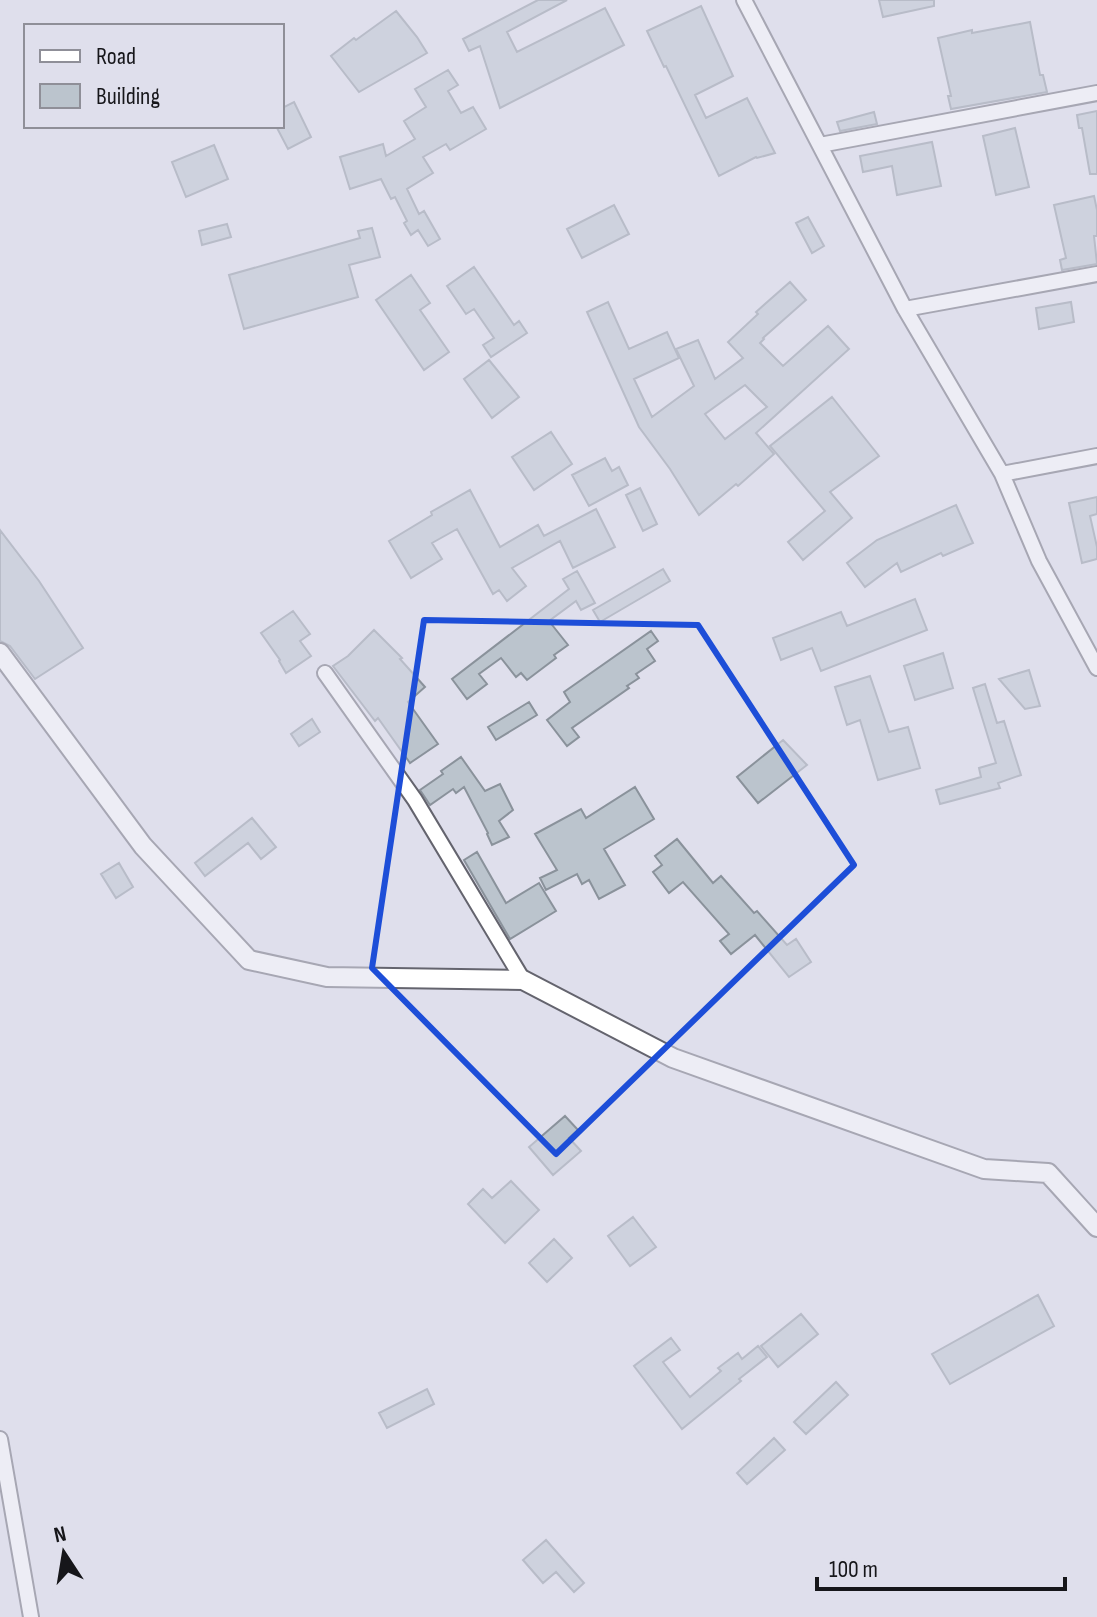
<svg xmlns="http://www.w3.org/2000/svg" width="1097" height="1617" font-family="'Sofia Sans Condensed',sans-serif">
<rect width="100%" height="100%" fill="#dfdfec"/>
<path fill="#bbc4cd" stroke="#8a929b" stroke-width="2" fill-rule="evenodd" d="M538,0H567L507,32L517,52L605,8L624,45L500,108L480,46L469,51L463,39Z
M879,0H934V6L883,17Z
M701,6L733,76L695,95L706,118L747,98L775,153L757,158L756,157L719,176L666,66L664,67L647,31Z
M396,11L417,37L427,53L359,92L331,56L354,38L356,40Z
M1030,22L1040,75H1043L1047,92L951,109L948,96H951L938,38L972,30V33Z
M448,70L458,85L448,91L461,113L473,107L486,129L450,150L446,144L423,157L433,173L407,189L419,214L424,211L440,239L428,246L418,230L411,235L404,223L407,221L395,197L391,199L381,179L350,189L340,157L383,144L386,156L415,139L404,121L426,107L415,89Z
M294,102L311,137L288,149L276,126H282V108Z
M1097,111V174H1090L1082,128H1079L1077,115Z
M874,112L877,124L840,131L837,122Z
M1015,128L1029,187L996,195L983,136Z
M932,142L941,186L897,195L892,166L863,172L860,156Z
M214,145L228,179L186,197L172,162Z
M1094,196L1097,210V236H1094L1097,264L1062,270L1060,260L1066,258L1054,205Z
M614,205L629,234L582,258L567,229Z
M808,217L824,246L812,253L796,223Z
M227,224L231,237L202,245L199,231Z
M372,228L380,257L349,265L358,297L244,329L229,275L360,238L358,231Z
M474,267L514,325L519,321L527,333L491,357L483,345L494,338L474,309L466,314L447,286Z
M411,275L430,303L420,310L449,352L424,370L376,300Z
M790,282L806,300L763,338L764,339L760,343L783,366L828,326L849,349L756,433L774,454L738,486L736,484L699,515L670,469L639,427L587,312L608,302L629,349L667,332L679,358L634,379L652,417L694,386L676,349L698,340L715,379L743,358L728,342L758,314L756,312ZM745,385L767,407L725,439L705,414Z
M1071,302L1074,322L1039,329L1036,308Z
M489,360L519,397L492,418L464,379Z
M832,397L879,456L830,492L852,518L803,560L788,542L825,511L770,446Z
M551,432L572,464L534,490L512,457Z
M605,458L612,471L619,467L628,485L589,506L572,475Z
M640,488L657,524L643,531L626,495Z
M470,490L500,547L538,525L544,536L596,509L615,547L573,568L560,541L512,568L526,586L507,601L499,590L493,594L457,529L432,543L442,559L411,578L389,541L432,515L431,512Z
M1097,497V514L1090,516L1097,547V559L1082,563L1069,503Z
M956,505L973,543L943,556L941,553L901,572L897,563L865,587L847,563L877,540Z
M0,530L39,581L83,648L35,679L10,646L0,641Z
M663,569L670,581L600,622L593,610Z
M577,571L595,603L581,610L576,601L549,621L568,645L554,655L556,658L527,680L521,673L516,677L501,658L479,674L487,684L467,699L452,679L569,589L563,579Z
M915,599L927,630L821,671L812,648L781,660L773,638L841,612L847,626Z
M293,611L310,634L300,641L311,656L286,673L279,661L280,660L261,633Z
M374,630L402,658L400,659L425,687L408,702L438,744L410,763L378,718L375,721L333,666L348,656Z
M651,631L658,641L647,649L655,661L636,674L639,678L627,686L629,688L572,728L579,737L567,746L547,720L570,702L564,692Z
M943,653L953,688L915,700L904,666Z
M1029,670L1040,706L1025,709L999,679Z
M870,676L889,732L908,727L920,768L878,780L860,720L847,725L835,687Z
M985,684L997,723L1004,721L1021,775L998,783L1000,788L940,804L936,790L981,777L979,768L996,763L973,688Z
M529,702L537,715L496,740L488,727Z
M312,719L320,732L299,746L291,734Z
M783,740L807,765L758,803L737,777Z
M461,757L485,791L500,784L513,810L499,821L509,837L492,845L487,834L488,833L464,787L456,793L453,789L430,805L420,790L443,774L441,771Z
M635,787L654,819L604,849L625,885L599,899L589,880L582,884L577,874L546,890L540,878L557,870L535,834L581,809L586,818Z
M252,818L276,847L261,859L248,843L205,876L195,863Z
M677,839L713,883L721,876L754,913L757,911L787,945L796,939L811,962L789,977L755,935L731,954L720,941L729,934L683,882L669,893L653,872L662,865L655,856Z
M477,852L506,903L539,883L556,911L510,939L464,860Z
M119,863L133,887L116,898L101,874Z
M565,1116L578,1130L569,1138L581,1151L553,1175L529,1147Z
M511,1181L539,1210L505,1243L468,1204L483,1189L492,1198Z
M633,1217L656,1247L630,1266L608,1236Z
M554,1239L572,1258L547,1282L529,1263Z
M1038,1295L1054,1326L950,1384L932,1354Z
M801,1314L818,1334L778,1367L761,1346Z
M671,1338L680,1350L663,1362L690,1397L721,1371L718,1368L738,1353L742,1359L758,1346L767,1357L739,1379L741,1381L682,1429L634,1366Z
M836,1382L848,1395L806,1434L794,1422Z
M427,1389L434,1404L387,1428L379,1413Z
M774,1438L785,1450L747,1484L737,1473Z
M546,1540L584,1583L574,1592L556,1572L543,1583L523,1560Z"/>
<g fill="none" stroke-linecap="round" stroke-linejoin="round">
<defs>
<path id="minor" d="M744,0L905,309L1002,474L1039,561L1097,668
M820,145L1097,93
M905,309L1097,274
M1002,474L1097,456
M325,673L415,800L523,980
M0,1439L31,1617"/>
<path id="tertiary" d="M0,653L143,846L249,960L327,977L523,980L673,1058L984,1169L1048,1173L1097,1227"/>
</defs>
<use href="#minor" stroke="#64646e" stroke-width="18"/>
<use href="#tertiary" stroke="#64646e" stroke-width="22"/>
<use href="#minor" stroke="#fff" stroke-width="14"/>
<use href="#tertiary" stroke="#fff" stroke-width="18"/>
</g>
<path d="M0 0H1097V1617H0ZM424,620L698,625L854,865L556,1154L372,968Z" fill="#dfdfec" fill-opacity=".55" fill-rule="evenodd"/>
<path fill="none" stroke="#1d4ed8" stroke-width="6" stroke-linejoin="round" d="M424,620L698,625L854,865L556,1154L372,968Z"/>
<rect x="24" y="24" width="260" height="104" fill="#dfdfec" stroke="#8f8f98" stroke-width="2"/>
<rect x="40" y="50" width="40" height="12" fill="#ffffff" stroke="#8f8f98" stroke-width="2"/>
<text x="96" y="64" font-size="24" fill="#16161a">Road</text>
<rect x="40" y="84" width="40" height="24" fill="#bbc4cd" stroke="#8f8f98" stroke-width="2"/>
<text x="96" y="104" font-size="24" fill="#16161a">Building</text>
<g transform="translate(64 1553) rotate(348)" stroke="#dfdfec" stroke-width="6" paint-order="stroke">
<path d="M0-6L14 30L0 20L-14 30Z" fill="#16161a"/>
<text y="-12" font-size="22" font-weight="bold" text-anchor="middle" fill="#16161a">N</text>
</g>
<path d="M817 1577v12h248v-12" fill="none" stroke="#16161a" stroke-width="4"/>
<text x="829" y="1577" font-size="24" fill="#16161a" stroke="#dfdfec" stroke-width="6" paint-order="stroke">100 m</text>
</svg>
